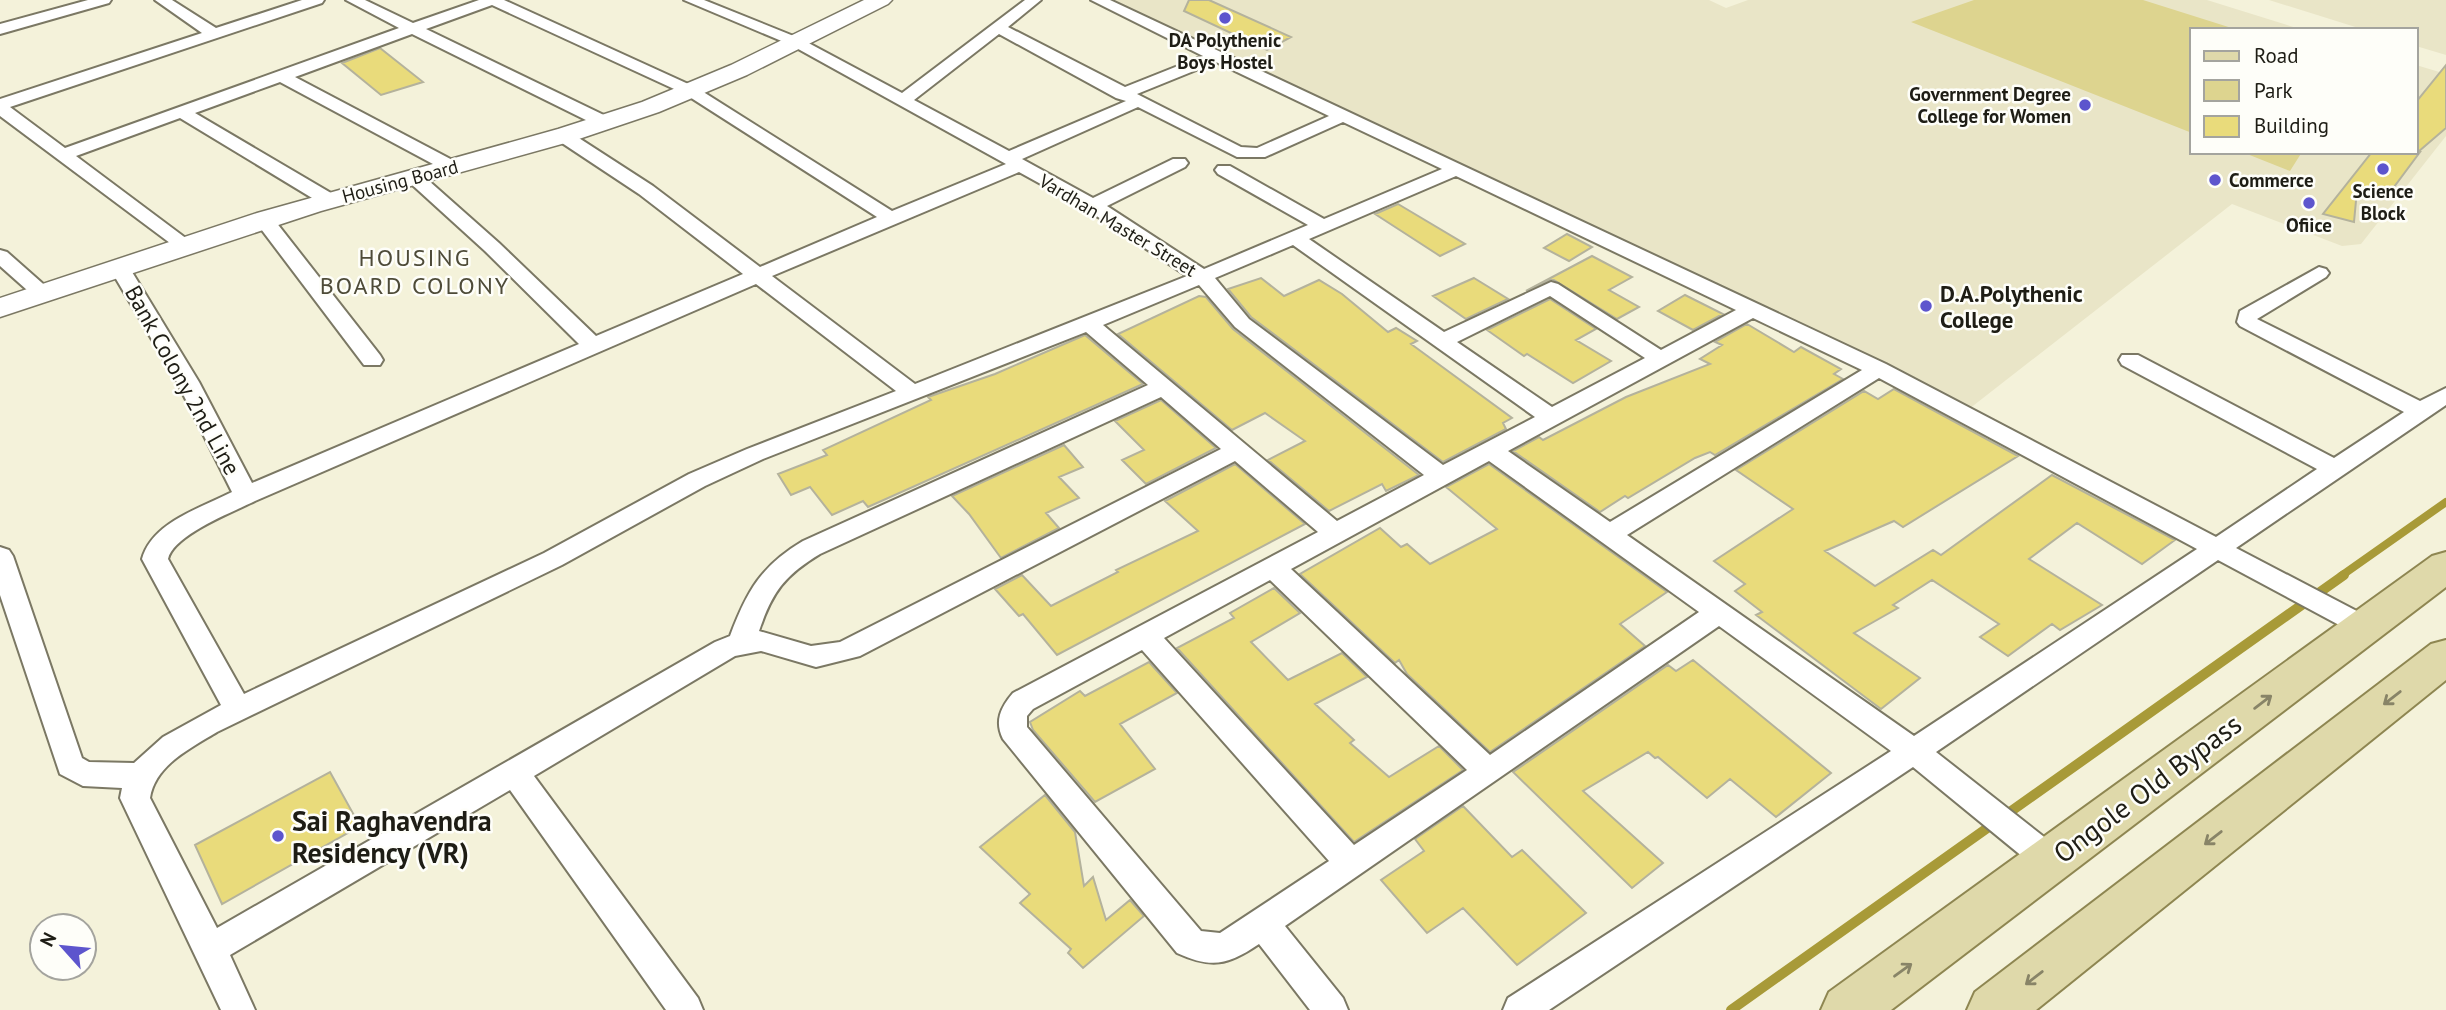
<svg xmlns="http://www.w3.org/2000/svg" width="2446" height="1010" font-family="'PT Sans',sans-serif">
<rect width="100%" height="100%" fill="#f4f2da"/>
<path fill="#e9e5c7" d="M1102,0H1709L1726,8L1748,0H2207L2303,30H2192V152H2416V65L2446,74V136L2361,244L2342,246L2232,204L1969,409Z
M2269,0H2446V55L2416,46V30H2365Z"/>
<path fill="#ddd48f" d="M1974,0H2143L2238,30H2192V133L1911,22Z
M2242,152H2302L2290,171Z"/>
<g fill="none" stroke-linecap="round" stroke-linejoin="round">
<path stroke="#a89a38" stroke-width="8" d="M2341,576L2446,502"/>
<path stroke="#a89a38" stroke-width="10" d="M1731,1010L2344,575"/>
</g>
<path fill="#e9db7b" stroke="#b4b29c" stroke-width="2" d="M1189,0H1209L1291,37L1267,50L1184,11Z
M380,48L423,82L381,95L342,63Z
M2446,65V128L2418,152H2420L2385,199L2357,190L2354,222L2323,214L2372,152H2416V102Z
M1398,204L1465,244L1440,256L1375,214Z
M1567,234L1592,247L1569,261L1544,248Z
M1592,256L1632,277L1609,290L1639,307L1617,319L1552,279L1526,291Z
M1261,278L1284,296L1319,280L1342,294L1388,332L1396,328L1417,341L1411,344L1512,418L1503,423L1506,429L1443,462L1251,317L1228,289Z
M1474,278L1508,299L1466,319L1433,296Z
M1685,295L1723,314L1693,330L1658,311Z
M1199,296L1206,297L1233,329L1419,475L1386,491L1382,484L1329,511L1268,460L1305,441L1265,413L1232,430L1118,334Z
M1550,299L1596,329L1576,340L1611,361L1573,383L1527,354L1524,356L1487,330Z
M1747,324L1794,352L1801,347L1841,369L1834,374L1843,379L1715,455L1710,452L1695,458L1628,498L1625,496L1600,512L1513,451L1539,437L1543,440L1626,397L1710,364L1700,359L1722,345L1715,342Z
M1085,335L1143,384L868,507L863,501L832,515L810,487L791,495L778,474L827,455L823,450L931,400L928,397L995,374Z
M1894,389L2018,456L1903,527L1894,521L1825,551L1875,586L1933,550L1941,555L2052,475L2175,540L2142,564L2077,523L2029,559L2102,605L2060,630L2052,624L2008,656L1980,637L1999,624L1932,580L1893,605L1898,608L1854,633L1920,678L1881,709L1756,615L1762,612L1735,591L1745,584L1714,561L1793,509L1736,470L1864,391L1878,399Z
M1161,400L1216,448L1146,484L1122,460L1144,450L1115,421Z
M1064,445L1083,467L1059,477L1079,498L1046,513L1059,528L1001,558L969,514L952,496Z
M1235,464L1305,524L1057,655L1023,614L1019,616L995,589L1022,575L1051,606L1118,572L1116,570L1198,531L1165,501Z
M1489,464L1667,592L1620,624L1645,646L1490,752L1407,674L1399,660L1395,663L1300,574L1380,528L1401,547L1407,544L1430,564L1497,529L1446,487Z
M1274,588L1300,613L1251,642L1288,680L1342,653L1367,677L1315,704L1354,740L1350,743L1389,777L1439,746L1463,770L1354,842L1177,648L1234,618L1230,613Z
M1693,660L1831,773L1776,817L1730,779L1707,798L1658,757L1655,758L1648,752L1583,791L1663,863L1632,888L1513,772L1668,665L1676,671Z
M1149,662L1177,693L1120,724L1155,769L1095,802L1033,730L1030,722L1080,691L1085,696Z
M330,772L360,826L222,904L195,845Z
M1045,795L1075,832L1084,886L1093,877L1106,920L1130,900L1144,916L1083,968L1068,953L1071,949L1020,903L1030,894L980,847Z
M1463,806L1512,857L1522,850L1586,913L1517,965L1463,908L1427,933L1381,880L1424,851L1415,839Z"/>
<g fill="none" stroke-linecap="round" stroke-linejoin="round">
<defs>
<path id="minor" d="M88,0H111L109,3L0,34V24Z
M155,0H172L216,28L302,0H324L322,3L10,107L65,148L399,28L346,0H365L413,23L479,0H504L697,88L892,211L1006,164L791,45L684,0H704L801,39L902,93L1025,0H1041L1008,27L1125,87L1203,56L1091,0H1110L1886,364L2216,537L2317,469L2122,365L2119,360L2122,355H2138L2334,458L2404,412L2240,326L2237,322L2240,311L2319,267L2326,269L2329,273L2326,277L2257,319L2420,401L2446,388V405L2236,548L2372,619L2376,626L2372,633L2363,636L2354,633L2218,560L1936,752L2062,851L2067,861L2062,871L2051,875L2040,871L1913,767L1549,1010H1503L1508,998L1891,751L1719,626L1285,926L1343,998L1348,1010H1310L1259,944C1228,965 1212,969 1177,953L1003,739C994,721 1001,707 1013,693L1318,532L1235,461L860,656L816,667L761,651L735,656L534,776L698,998L703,1010H666L510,790L230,955L255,1010H221L120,798L122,788L83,786L60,774L0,595V547L9,550L13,556L82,758L89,762L134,763L163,737L221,705L142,559C152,522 201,508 232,492L177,382L109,267L112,263H126L129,267L199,382L252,483L579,344L485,251L408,181L405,177L408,173H420L499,243L596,336L743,274L639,194L556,139L553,135L556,131H568L653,186L760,267L877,217L685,94L492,5L426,29L610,118L613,122L610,126H598L412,34L295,77L458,163L461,167L458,171H446L280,82L195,113L336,196L338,200L336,204H322L180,118L76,156L195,245L192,249H178L0,116V99L202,33ZM999,34L1116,98L1126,101L1009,151L914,100ZM1216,62L1329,116L1257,148L1241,147L1137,94ZM1138,107L1237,157H1265L1343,122L1442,169L1324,219L1230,166H1218L1215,170L1218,174L1308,225L1204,269L1107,206L1185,167L1188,163L1185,159H1173L1093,198L1022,159ZM1019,172L1086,209L1187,276L915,384L772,276ZM1456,176L1736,310L1661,350L1558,284L1551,282L1444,332L1309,239ZM1293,245L1535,417L1443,465L1249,319L1215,278ZM756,284L896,391L747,449L689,474L544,553L244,694L168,559C173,535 233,512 255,501ZM1199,285L1235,327L1424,475L1337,521L1103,325ZM1550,296L1645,358L1552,407L1457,342ZM1753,318L1862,370L1610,522L1508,451ZM1086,332L1148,385L803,541C761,566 747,591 730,636L715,642L217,928L150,798C155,765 191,748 217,732L562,565L705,486L763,459ZM1879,378L2197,549L1914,736L1627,535ZM1161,397L1221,449L840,642L811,646L759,631C772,592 785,575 820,554ZM1489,461L1699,612L1490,755L1291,569ZM1270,580L1467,770L1354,845L1164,638ZM1142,650L1329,861L1220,933L1201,931L1027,727V716L1033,709Z
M265,215L272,217L380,355L383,360L380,365H364L255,221Z
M0,250L7,252L50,290L53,294L50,298H36L0,266Z"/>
<path id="secondary" d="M864,0H892L888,4L747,75L659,112L576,140L321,211L0,317V298L257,213L558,129L642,102L731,65Z"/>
<path id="primary" d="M2446,552V587L1891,1010H1821L1829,992L2432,556Z
M2446,640V680L2036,1010H1967L1975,992L2431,644Z"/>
</defs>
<use href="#minor" stroke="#7b7864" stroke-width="4"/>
<use href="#secondary" stroke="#7b7864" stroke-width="3"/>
<use href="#primary" stroke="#8e8651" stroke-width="4"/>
<use href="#minor" fill="#fff" fill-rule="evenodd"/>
<use href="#secondary" fill="#fff" fill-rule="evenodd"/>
<use href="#primary" fill="#dfd9aa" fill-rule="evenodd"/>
</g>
<defs><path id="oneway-shaft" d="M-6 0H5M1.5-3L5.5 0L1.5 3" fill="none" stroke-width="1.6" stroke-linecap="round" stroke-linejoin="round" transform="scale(1.75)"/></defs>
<g stroke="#888467">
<use href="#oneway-shaft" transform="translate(2392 698) rotate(142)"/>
<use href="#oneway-shaft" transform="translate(2263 702) rotate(-37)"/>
<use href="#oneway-shaft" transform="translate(2213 838) rotate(142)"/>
<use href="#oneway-shaft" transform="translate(1903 970) rotate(-36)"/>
<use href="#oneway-shaft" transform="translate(2034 978) rotate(142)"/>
</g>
<g fill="#5d55cd" stroke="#fefef9" stroke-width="2.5">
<circle cx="1225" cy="18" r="7"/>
<circle cx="2085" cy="105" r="7"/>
<circle cx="2383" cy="169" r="7"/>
<circle cx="2215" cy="180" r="7"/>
<circle cx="2309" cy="203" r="7"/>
<circle cx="1926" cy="306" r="7"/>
<circle cx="278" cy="836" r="7"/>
</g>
<g text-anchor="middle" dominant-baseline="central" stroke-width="5" stroke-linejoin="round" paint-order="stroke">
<g font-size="19" font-weight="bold" fill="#1e1d15" stroke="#fefef9">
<text x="1225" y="40">DA Polythenic<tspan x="1225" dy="22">Boys Hostel</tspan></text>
<text x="2071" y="94" text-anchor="end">Government Degree<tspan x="2071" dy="22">College for Women</tspan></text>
<text x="2229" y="180" text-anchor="start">Commerce</text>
<text x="2383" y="191">Science<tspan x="2383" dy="22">Block</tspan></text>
<text x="2309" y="225">Ofiice</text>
</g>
<g font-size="19" fill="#1e1d15" stroke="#fefef9">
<text transform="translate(400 181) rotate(-15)">Housing Board</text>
<text transform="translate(1118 225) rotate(31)">Vardhan Master Street</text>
</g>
<g font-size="23" font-weight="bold" fill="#1e1d15" stroke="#fefef9" text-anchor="start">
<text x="1940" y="293">D.A.Polythenic<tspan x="1940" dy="26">College</tspan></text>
</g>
<g font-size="23" fill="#1e1d15" stroke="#fefef9">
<text transform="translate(183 380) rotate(61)">Bank Colony 2nd Line</text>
</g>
<g font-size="24" letter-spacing="2" fill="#4e4b38" stroke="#fefef9">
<text x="415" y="257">HOUSING<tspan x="415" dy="28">BOARD COLONY</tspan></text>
</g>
<g font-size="28" fill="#1e1d15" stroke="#fefef9">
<text transform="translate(2147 788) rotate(-37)">Ongole Old Bypass</text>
</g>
<g font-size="28" font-weight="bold" fill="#1e1d15" stroke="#fefef9" text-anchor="start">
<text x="292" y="820">Sai Raghavendra<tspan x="292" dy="32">Residency (VR)</tspan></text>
</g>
</g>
<rect x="2190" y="28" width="228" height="126" fill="#fefef9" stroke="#a4a49e" stroke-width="2"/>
<rect x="2204" y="51" width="35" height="10" fill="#dfd9aa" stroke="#a4a49e" stroke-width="2"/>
<text x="2254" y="63" font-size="21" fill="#1e1d15">Road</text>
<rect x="2204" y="80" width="35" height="21" fill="#ddd48f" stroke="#a4a49e" stroke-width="2"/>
<text x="2254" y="98" font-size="21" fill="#1e1d15">Park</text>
<rect x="2204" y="116" width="35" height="21" fill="#e9db7b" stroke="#a4a49e" stroke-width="2"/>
<text x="2254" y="133" font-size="21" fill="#1e1d15">Building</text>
<g transform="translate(63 947) rotate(297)"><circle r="33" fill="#fefef9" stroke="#a4a49e" stroke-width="2"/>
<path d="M0-5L12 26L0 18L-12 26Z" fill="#5d55cd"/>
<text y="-10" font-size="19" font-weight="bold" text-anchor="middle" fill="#1e1d15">N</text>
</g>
</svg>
